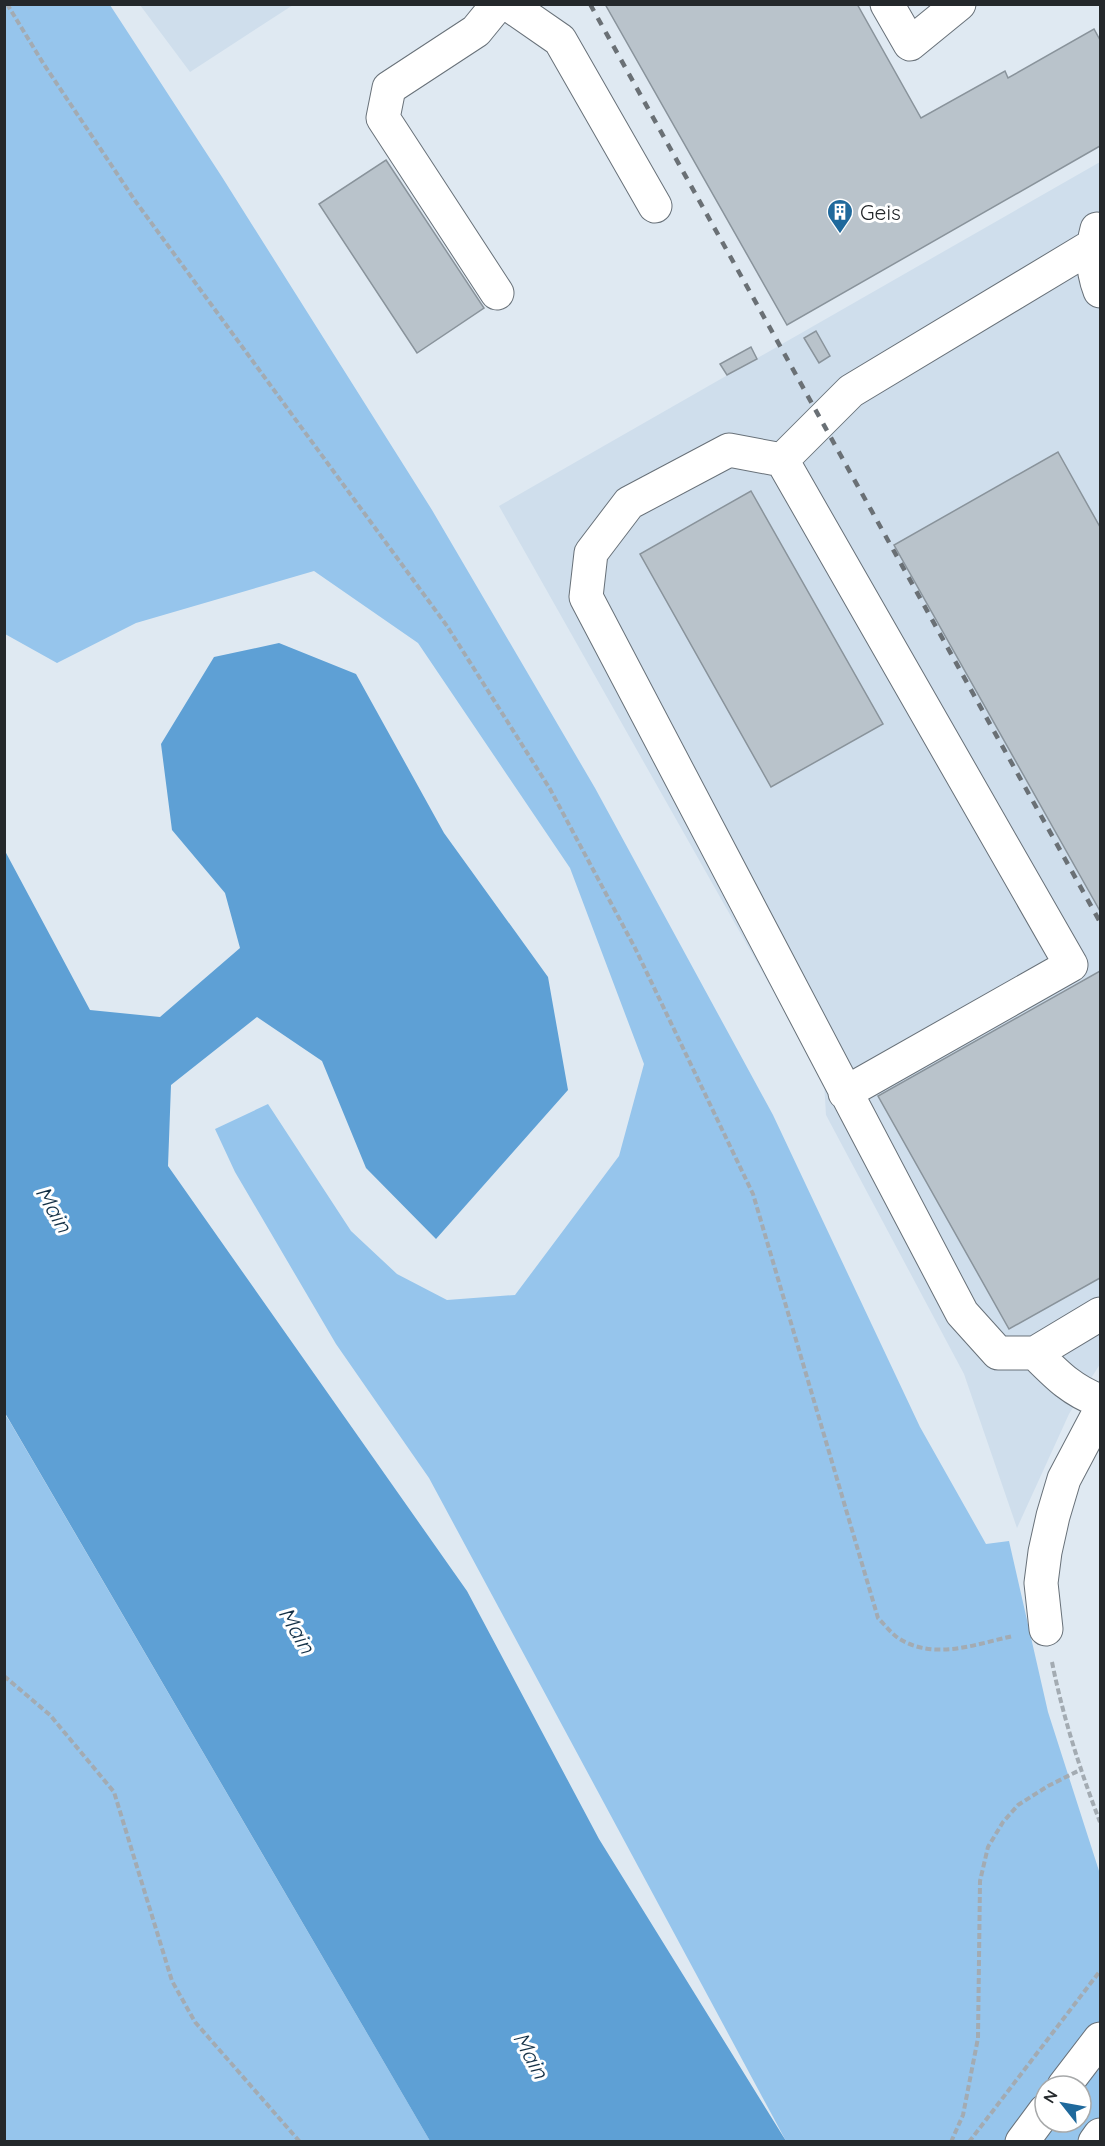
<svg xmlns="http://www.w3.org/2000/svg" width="1105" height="2146" font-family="Quicksand,sans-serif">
<rect width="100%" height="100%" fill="#dfe9f2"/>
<path fill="#cfdeec" d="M140,5H293L190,72Z
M1100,162V1364L1069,1414L1017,1528L964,1374L826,1115L824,1081L499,506Z"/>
<path fill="#96c5ec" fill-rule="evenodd" d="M5,5H110L222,177L432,510L595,788L773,1115L920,1427L986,1544L1009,1541L1048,1712L1100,1874V2141H786L429,1478L336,1344L235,1172L215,1129L268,1104L351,1231L397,1274L447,1300L515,1295L619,1156L644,1064L570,868L418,643L314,571L136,623L57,663L5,634ZM1045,2086H1081V2122H1045Z
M4,1413L10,1422L430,2141H5Z"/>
<path fill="#5ea0d5" d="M279,643L356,674L444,833L548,977L568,1090L436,1239L366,1168L322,1061L257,1017L171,1085L168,1166L467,1591L599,1839L786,2141H430L5,1413V851L90,1010L160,1017L240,948L225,893L172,830L161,744L214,657Z"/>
<path fill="#b9c3cb" stroke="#89939b" stroke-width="1.5" d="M605,4H857L921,118L1005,71L1008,78L1094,29L1100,40V146L787,325Z
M386,160L484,308L417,353L319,204Z
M816,331L830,356L819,363L804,338Z
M751,347L757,359L727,375L720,364Z
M1058,452L1100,527V911L894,545Z
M751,491L883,724L771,787L640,554Z
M1100,971V1278L1009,1329L878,1096Z"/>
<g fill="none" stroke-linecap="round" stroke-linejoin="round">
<defs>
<path id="minor" d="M508,4L560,40L655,206
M887,4L910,44L959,4
M1097,229C1091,251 1092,270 1100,291
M497,293L383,118L389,88L476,31L498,4
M782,460L851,391L1092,246
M845,1093L1071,965L782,460L729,450L629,503L591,553L586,597L962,1313L998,1353H1035L1100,1314
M1035,1353C1057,1375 1071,1390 1100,1401
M1046,1629L1041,1583L1045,1552L1053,1516L1064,1479L1100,1411"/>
<path id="highway" d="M1064,2086L1100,2039
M1022,2142L1045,2111
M1095,2142L1100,2135"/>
</defs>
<use href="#minor" stroke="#687179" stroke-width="35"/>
<use href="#highway" stroke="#687179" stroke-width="35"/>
<path stroke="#a3abb2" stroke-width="4" stroke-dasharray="6 3" stroke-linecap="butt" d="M7,4L43,63L136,202L447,626L550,789L635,948L753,1194L878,1618C884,1624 891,1633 898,1638C934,1661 976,1644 1013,1636
M1052,1662C1063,1717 1080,1770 1100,1822
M4,1676L50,1715L114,1792L172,1981L195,2022L300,2142
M951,2142L963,2115L978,2038L980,1881L988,1847L1003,1822L1018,1805L1048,1786L1080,1770
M969,2142L1100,1971"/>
<use href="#minor" stroke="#fff" stroke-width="33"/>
<use href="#highway" stroke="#fff" stroke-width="33"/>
<path stroke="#6a7075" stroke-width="4.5" stroke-dasharray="8 8" stroke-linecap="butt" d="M590,4L1100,922"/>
</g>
<defs>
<symbol id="building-pin" viewBox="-11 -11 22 30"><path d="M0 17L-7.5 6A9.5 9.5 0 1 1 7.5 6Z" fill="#1f699c" stroke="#fff"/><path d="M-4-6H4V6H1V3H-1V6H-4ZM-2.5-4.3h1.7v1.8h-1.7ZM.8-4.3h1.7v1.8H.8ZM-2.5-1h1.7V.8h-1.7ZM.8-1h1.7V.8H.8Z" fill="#fff"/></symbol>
</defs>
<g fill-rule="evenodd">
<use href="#building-pin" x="825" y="197" width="30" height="40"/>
</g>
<g text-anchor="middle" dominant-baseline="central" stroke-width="6" stroke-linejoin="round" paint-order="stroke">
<g font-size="21" fill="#24282b" stroke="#fff" text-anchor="start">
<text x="860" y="212">Geis</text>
</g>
<g font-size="22" font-style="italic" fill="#133046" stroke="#fff">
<text transform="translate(54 1209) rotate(60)">Main</text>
<text transform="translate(297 1630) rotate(60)">Main</text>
<text transform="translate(531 2055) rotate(62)">Main</text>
</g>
</g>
<rect width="1105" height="2146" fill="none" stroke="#24282b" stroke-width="12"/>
<g transform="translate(1063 2104) rotate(301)"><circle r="28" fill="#ffffff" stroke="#a7a9aa" stroke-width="1.5"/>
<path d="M0-4.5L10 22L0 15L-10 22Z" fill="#1f699c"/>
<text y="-9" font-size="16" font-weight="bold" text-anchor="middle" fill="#24282b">N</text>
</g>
</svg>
